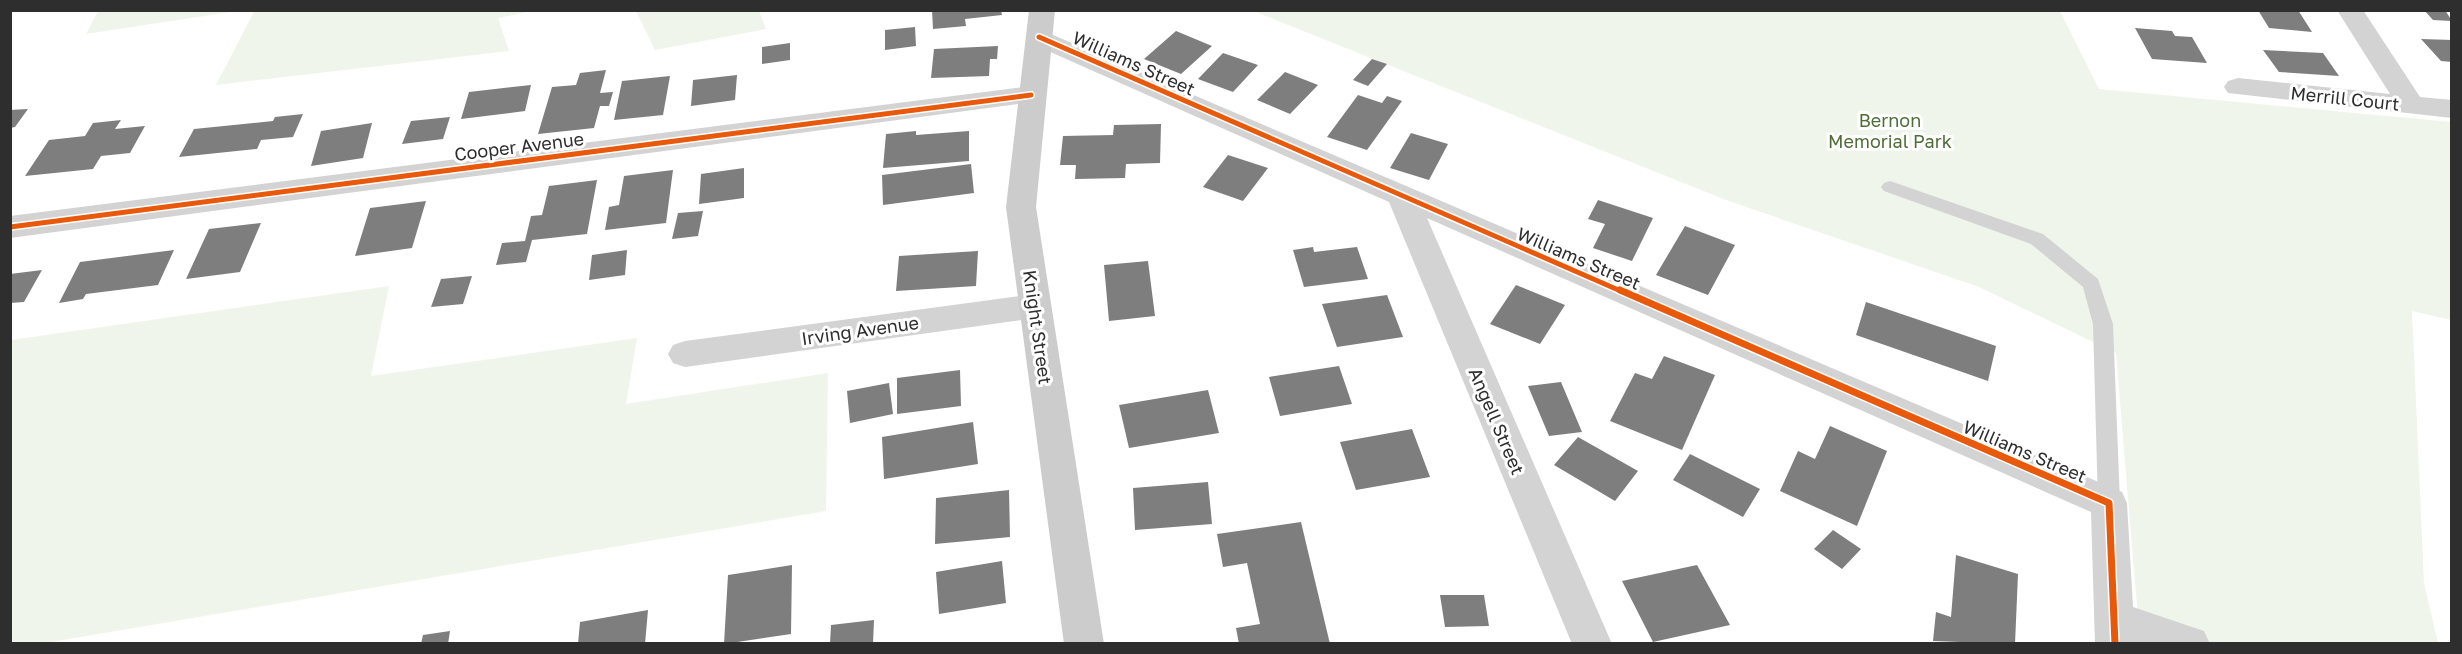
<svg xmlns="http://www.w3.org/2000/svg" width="2462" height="654" font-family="'Golos Text',sans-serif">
<rect width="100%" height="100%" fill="#fff"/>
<path fill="#f0f5eb" d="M255,10H531V11L498,18L509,51L216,85Z
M98,11V10L237,11L86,34Z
M636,11H759L766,29L655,50Z
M1253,11H2060L2099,89L2451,122V320L2412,311L2424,583L2438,643H2209L2138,618L2116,353L1979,287L1726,200Z
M389,286L371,376L637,338L626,404L828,373L826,511L45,643H11V340Z"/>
<path fill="#7e7e7e" d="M932,10H1001L1002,15L965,19L966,26L933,29Z
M2258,10H2298L2312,32L2269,28Z
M2424,10H2445L2452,21L2433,20Z
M915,27L916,46L885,50V30Z
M2135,28L2172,31L2175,36L2192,37L2207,63L2152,59Z
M1176,31L1212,46L1181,74L1144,59Z
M2421,39L2452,40V62L2441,61Z
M790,43V60L762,64V47Z
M998,46L997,59H990L989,76L931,78L934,49Z
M2263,50L2323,53L2339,76L2279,72Z
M1223,53L1258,65L1233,92L1198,79Z
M1372,59L1387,64L1368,86L1353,80Z
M606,70L600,93L613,92L609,106H600L594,128L538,134L552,87L576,85L580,73Z
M1285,72L1318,85L1290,114L1257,100Z
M737,75L735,100L691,106L693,80Z
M670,76L663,115L614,120L622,81Z
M531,85L525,111L461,119L469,92Z
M1358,95L1382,103L1387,96L1402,101L1367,150L1327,137Z
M28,109L15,127L10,128V110Z
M303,114L293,137L261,140L257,149L179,157L194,129L273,121L275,117Z
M450,117L443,139L402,144L411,121Z
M121,120L115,129L145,126L130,153L101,156L93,169L25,176L49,140L85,136L93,123Z
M372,123L363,158L311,166L321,131Z
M1161,124L1160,163L1126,164L1125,178L1075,179L1076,165H1060L1063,136L1113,135L1114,125Z
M916,131V135L969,131V161L883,168L886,134Z
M1411,133L1448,144L1429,180L1390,168Z
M1228,155L1268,168L1243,201L1203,187Z
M971,164L974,193L883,205L882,175Z
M744,168V198L699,204L701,174Z
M673,170L666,223L605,230L609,207L619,205L624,176Z
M597,180L587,234L532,240L526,262L496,265L502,243L525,241L531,216L542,215L549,186Z
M1598,200L1653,218L1632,261L1593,248L1605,224L1588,219Z
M426,201L412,248L355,256L370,208Z
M703,211L698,236L672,239L678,213Z
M261,223L240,272L186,279L209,229Z
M1685,226L1735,245L1708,295L1656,275Z
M1313,247L1314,252L1357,247L1368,279L1304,287L1293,250Z
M174,250L158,285L86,294L83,299L59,303L80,262Z
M627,250L625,275L589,280L592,255Z
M978,251L976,286L896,291L899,256Z
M1148,261L1155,316L1109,321L1104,265Z
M42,270L24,302L10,303V274Z
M472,276L463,304L431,307L441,279Z
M1516,285L1565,305L1540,344L1490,324Z
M1387,295L1403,337L1337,347L1322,304Z
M1866,302L1996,346L1988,381L1856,335Z
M1664,356L1715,375L1682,450L1610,421L1635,373L1652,379Z
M1339,366L1352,404L1280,416L1269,377Z
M960,370L961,406L897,414V378Z
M1561,382L1582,432L1549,436L1528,386Z
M889,383L893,414L850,423L847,391Z
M1208,390L1219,433L1129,448L1119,405Z
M973,422L978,464L884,479L882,437Z
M1830,426L1887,451L1857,526L1780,491L1798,451L1815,459Z
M1412,429L1430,477L1356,490L1340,442Z
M1578,437L1638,471L1615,501L1554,465Z
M1690,454L1760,489L1743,517L1673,480Z
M1208,482L1212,524L1135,530L1133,488Z
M1009,490L1010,537L935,544L936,498Z
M1301,522L1330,644H1239L1236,628L1260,624L1247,563L1223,567L1217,534Z
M1833,530L1861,549L1842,569L1814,549Z
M1956,555L2018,574L2015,644L1933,641L1936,612L1951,617Z
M1002,561L1006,603L939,614L936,572Z
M792,565L791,634L724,644L728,575Z
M1697,565L1730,625L1653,642L1622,581Z
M1440,595H1484L1489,626L1445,627Z
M648,610L645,644H578L580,622Z
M874,620L873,644H830L831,625Z
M450,631L448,644H421L423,635Z"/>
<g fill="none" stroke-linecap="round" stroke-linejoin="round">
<path fill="#d3d3d3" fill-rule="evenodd" d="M1890,181L2043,234L2098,279L2113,324L2120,503L2117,509L2109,512L2101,509L2098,503L2093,324L2083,287L2031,244L1884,191L1881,187L1884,183Z"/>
<path fill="#d3d3d3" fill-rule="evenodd" d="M2337,10H2363L2420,97L2452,100V118L2228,93L2224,87L2228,81L2238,78L2390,94Z
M1039,29L2122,492L2127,503L2133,607L2204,631L2210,644H2095L2091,512L1427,218L1612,644H1572L1389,202L1030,43L1026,37L1030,31Z
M1031,86L1041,89L1045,95L1041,101L10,238V216Z
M1035,294L1047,298L1051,306L1047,314L1035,318L685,367L673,363L668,354L673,345L685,341Z"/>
<path fill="#ccc" fill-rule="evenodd" d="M1029,10H1055L1036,207L1104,644H1064L1006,207Z"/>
<defs>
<path id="cycleway-far1" d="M1039,37L1623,292
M10,227L1031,95"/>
<path id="cycleway" d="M1620,290L2109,503L2115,644"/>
</defs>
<use href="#cycleway-far1" stroke="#fff" stroke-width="8"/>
<use href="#cycleway" stroke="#fff" stroke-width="10"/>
<use href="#cycleway-far1" stroke="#e8590c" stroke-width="5"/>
<use href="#cycleway" stroke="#e8590c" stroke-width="7"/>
</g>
<g text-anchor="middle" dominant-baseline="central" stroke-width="6" stroke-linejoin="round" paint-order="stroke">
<g font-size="18" fill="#2e2e2e" stroke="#fff">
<text transform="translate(1134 63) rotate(24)">Williams Street</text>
<text transform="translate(2345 98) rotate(6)">Merrill Court</text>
<text transform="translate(519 146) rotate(-7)">Cooper Avenue</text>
<text transform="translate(1579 258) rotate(23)">Williams Street</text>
<text transform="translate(1038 327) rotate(82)">Knight Street</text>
<text transform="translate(860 330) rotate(-8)">Irving Avenue</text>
<text transform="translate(1497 421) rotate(67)">Angell Street</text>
<text transform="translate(2025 451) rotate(23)">Williams Street</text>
</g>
<g font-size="18" fill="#4f6e37" stroke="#fff">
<text x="1890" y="120">Bernon<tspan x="1890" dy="21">Memorial Park</tspan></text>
</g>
</g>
<rect width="2462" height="654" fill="none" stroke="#2e2e2e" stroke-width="24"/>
</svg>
